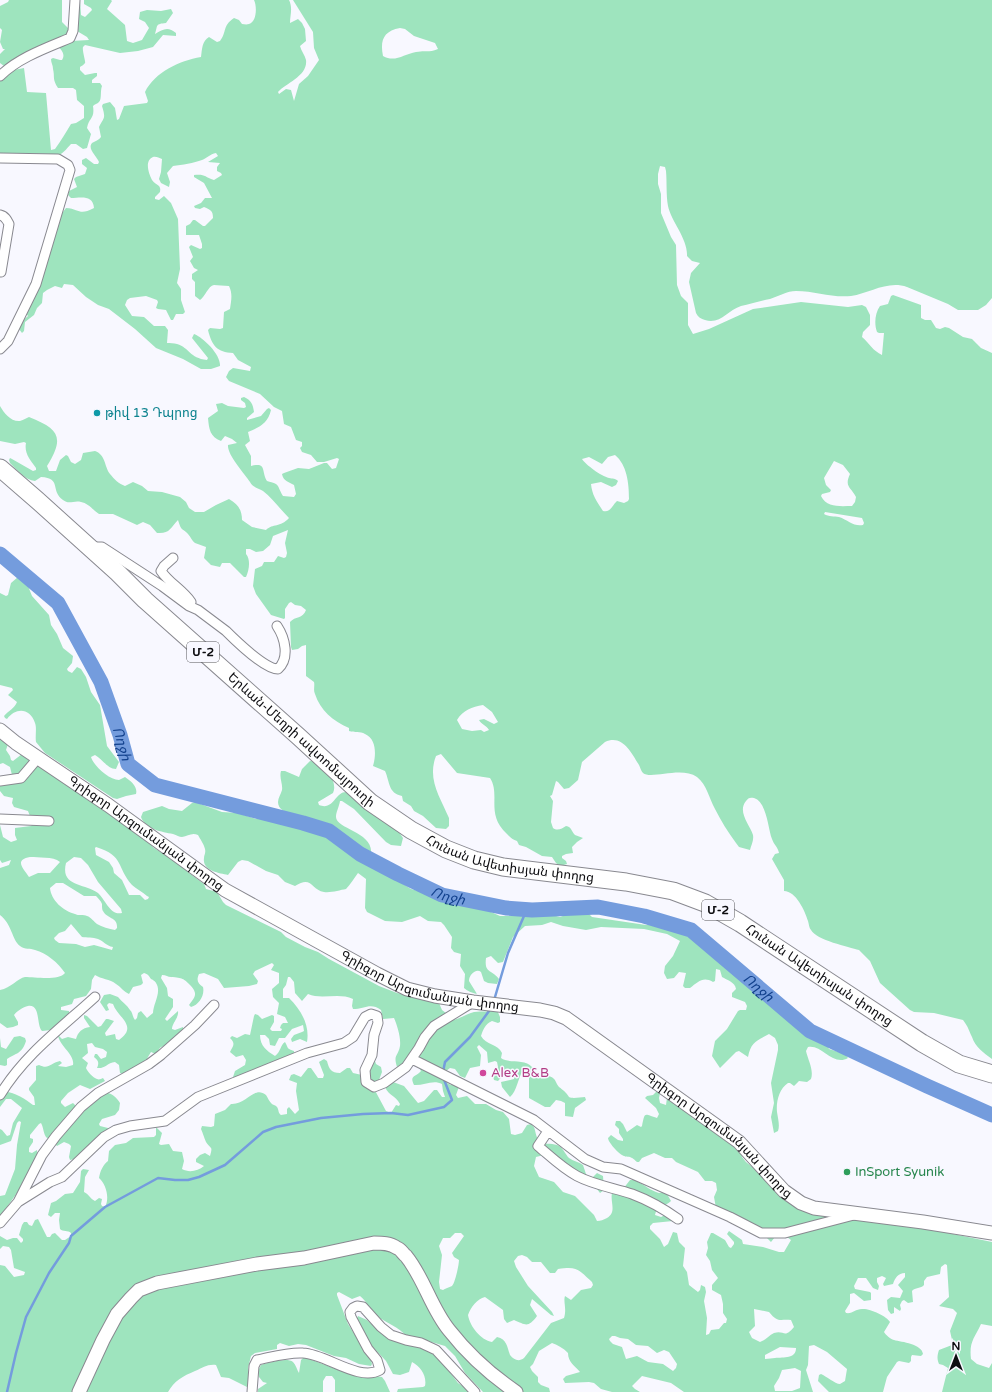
<svg xmlns="http://www.w3.org/2000/svg" width="992" height="1392" font-family="'Varela Round','Noto Sans Armenian',sans-serif">
<rect width="100%" height="100%" fill="#f8f8ff"/>
<path fill="#9ee4be" fill-rule="evenodd" d="M9,0H62V22L69,29L71,41L89,40L87,37L77,31V0H80L81,15L85,17L92,10L91,8L84,4V0H111L112,1L107,9L125,25L127,41L133,43L142,40L149,28L145,22L139,19L140,12L147,10L161,11L171,9L173,13L166,23C155,24 158,25 155,34C163,29 168,26 176,33V36L163,35L153,47L138,51L120,53L85,45L83,47C82,51 86,62 85,63C84,65 81,66 80,67V70L85,75L95,73H97V76L92,80V83H100L102,86C100,91 102,99 99,102C97,104 95,104 93,106C95,119 89,117 87,128L91,134L87,148L83,149L76,144H71C65,150 61,158 53,154L0,153V79L14,70L24,68L27,92L46,93L51,150L55,149C61,141 66,132 71,124L76,123L84,118V106L77,100L76,90L73,88H58C52,79 55,77 53,69C53,65 51,63 51,59L53,58L60,60H62C66,54 61,48 55,45L8,66H4L0,63V54L5,49H3L0,42L2,30L0,28V6L8,2Z
M254,0H289C293,8 290,15 290,23L298,19L302,23L305,29L306,41L300,46C301,51 305,55 306,60C308,76 286,83 278,92L279,94L286,89L291,90L294,101L299,84L308,76L319,60L314,48L313,32L293,0H992V298L986,305L978,310H958L948,304L907,287C888,280 870,293 851,296C832,298 815,291 796,291C787,291 779,296 770,299C760,301 750,304 741,306C728,310 720,325 705,320C701,319 698,317 696,313L689,282L691,273L700,263L692,261L687,256C688,239 671,221 668,206C666,195 667,182 666,171L665,167L660,166L658,174V184L661,194V213L671,237L676,245L677,285L681,296L688,303V325L693,334L709,329L753,309L801,302L848,307L862,305L866,307L870,315V325L863,332L862,337C869,343 873,351 882,355L884,333H879L877,332C874,324 875,313 880,306L888,304L891,296L893,295L921,305V318L925,320H931L936,328L940,329L945,327L949,328L963,337L972,339L981,348L992,353V1059C984,1053 975,1047 972,1037C968,1029 969,1028 963,1020L934,1013L914,1012L910,1010L880,983L870,961L859,950C849,947 816,940 811,930C809,928 809,924 808,921C805,911 796,891 784,891V880L772,859L775,854L779,853C778,847 774,845 772,839C768,829 767,802 754,798C750,797 748,798 746,801C737,812 750,825 753,835C754,841 751,845 750,850L739,847L736,843C728,832 721,821 715,809C709,798 707,785 697,777C681,766 651,780 643,773C641,771 640,767 639,765C631,752 622,734 605,742L582,762L578,780L569,788L564,789L558,782L556,781L552,795L550,796L553,801L551,822L553,828C557,831 562,829 566,826C572,827 571,831 575,835L583,838L577,842L572,847L573,853L566,854L562,856V858L566,861L567,864L560,866L556,863L552,857L542,856L526,847L519,845L517,841C513,840 510,837 507,834C485,814 501,795 490,778L457,773L441,754L436,756C427,779 440,797 449,818V826L446,829L436,828L423,816L414,811L411,806L403,801L402,796C388,793 390,782 385,771L373,766C376,756 377,739 365,734C360,731 355,733 349,731V728C333,721 320,710 315,694C313,690 315,686 314,682L306,676V645L302,646L298,649L292,650L291,647L290,622C295,616 303,619 306,610L301,606L295,605L291,602L289,603L285,609V618L284,619L271,615L256,594L253,586L255,569L262,566L264,562H274L278,556L284,558L286,557L287,553L285,543L288,530L273,536L270,545L263,551L256,552L250,549H246V554C251,560 249,570 246,577H244L230,563H222L220,567L211,565L204,558L206,547L195,543C192,541 191,537 188,534C182,527 182,533 178,520C170,528 170,534 157,533L150,525L143,522L137,525L113,514H99C93,510 88,503 81,502C74,500 69,505 63,500C50,491 62,478 41,477L35,481C25,480 17,470 10,463L9,460L10,458L12,459L33,471L36,470V468C30,460 24,453 26,443L24,442L15,444L0,441V406C4,413 11,422 20,421C24,420 26,418 29,417C59,429 65,437 47,466L49,471H56L60,460L66,455L68,456L71,462L75,464L81,460L83,453L95,451C106,455 104,466 110,474C114,479 119,484 125,486L133,482L142,486L148,491L162,492L180,497L186,502L189,508L195,512H204L216,505L229,499C238,504 242,510 242,520L252,527L266,530C273,523 280,528 289,518C280,509 272,498 263,491C258,488 252,487 250,482C244,473 227,455 228,445L237,443L232,439L225,436L221,441C210,437 209,429 208,418L218,411L216,404L222,403L228,406L244,408L246,407L245,403L241,400V398L244,397C251,400 253,404 254,412L247,418V420L261,416L267,409L269,408L271,410C268,423 260,427 248,432L250,441L245,445L251,456V466C267,462 261,471 267,481C281,485 276,484 283,496L294,497L296,494L294,485C289,482 283,481 282,474L284,473L298,468L309,469L324,463H327L332,469L336,468L339,459L337,458L324,462H317L311,455L302,452L300,448L302,446V442L296,440L291,427L284,424L282,411L274,407L260,394L229,381L226,377L229,371L233,368L250,371L251,367L238,360L233,353C217,352 212,346 208,330L210,328L220,329L223,328L224,312L230,309C231,301 233,294 229,286C224,286 218,285 214,285C208,286 205,297 200,300L195,296V282L192,279V274L198,270L194,268L190,261L193,257L189,247L191,245L200,249L202,248V244L199,235H186V226L190,224L193,220H195L203,226H205L213,218C213,211 211,210 204,207L200,209L195,208L194,206L201,203L205,198H212L204,183L194,177V175C206,174 204,177 214,180L222,175L221,173L217,171V167L220,163L208,162L218,156L216,153C210,154 207,158 202,160C194,163 182,165 173,166L167,173L170,182L169,187L161,183L159,179L161,172L162,159C159,158 156,156 153,157C144,161 149,174 152,180C154,183 157,184 159,186C161,189 160,190 160,192L155,197V199L159,200L164,196L171,203L178,219L180,269L177,283L181,289V300L185,312L183,314H176L173,320H171L166,310L158,309L156,308L158,302L157,300L146,296L130,298L127,300L125,305L132,316L144,317L154,326H165L168,330L167,343C170,343 174,343 177,344C190,348 189,358 207,360L208,358L192,338L194,334C204,338 221,355 220,366L211,369H201L183,359L156,348L135,329L109,309L98,305L86,297L73,285L64,284L62,288L55,286L47,290L43,293L42,303L37,308L34,315L25,322L24,331L22,333L19,329L20,323L28,316L24,311L59,217L66,208C80,209 79,216 94,208C93,194 80,198 71,198L68,195L69,191L77,187L74,179L76,177L85,174L87,168L82,164V160L86,158L94,164H98L99,162C97,156 87,149 92,143C95,141 99,140 101,137L99,127C104,117 106,119 102,106L103,104L110,102L115,108L117,120L119,119L124,106L147,103L148,101L145,92C155,72 179,61 201,57C202,49 202,41 209,37L217,42L220,41C227,32 222,26 234,18L239,20L242,24C244,24 246,25 249,24C257,22 257,6 254,0ZM400,28L405,29L414,36L435,43L438,49C428,53 426,50 416,52C404,54 395,63 383,56C380,41 383,31 400,28ZM615,455C627,465 629,483 629,499L628,501L624,503L617,501C612,505 611,513 603,511C597,502 592,495 591,484L601,482L612,487L616,485L618,481C615,478 613,479 609,478C601,476 586,465 582,459L589,457L602,464L608,457ZM834,461L843,465L850,474C844,487 851,487 856,497L855,502L852,506C840,506 827,508 821,496L822,494L830,492L831,490L826,485L824,478ZM825,512L862,518L864,523L863,525C854,527 848,520 839,517C834,516 829,517 824,514ZM483,705L492,712L498,722L494,724L484,719L479,720C482,725 486,725 489,730L484,732L481,730L472,731L462,729L457,720C463,710 472,707 483,705Z
M18,577L23,578L26,581L32,596L49,615L51,625L57,634L63,648L73,656L72,663L67,669L68,671L72,673L77,667L81,669L86,677L91,692L100,705L107,746L119,762L116,769C108,769 103,760 95,755L91,757C93,765 109,780 119,780C121,779 123,778 125,777C131,781 138,787 136,794L126,796L117,799L113,798L45,753L36,742C35,736 37,728 35,723C30,708 16,707 7,719L5,718L4,716C8,711 15,708 17,702L8,695L13,690L12,688L0,685V593L6,596L8,595L11,583Z
M0,739L8,744L6,750L10,756L11,760L13,761L22,754L27,758L28,760L35,762L94,804H96L151,840V845L154,848L185,867L189,873L204,884L206,889L217,892L223,902L226,905L281,932L286,937L305,947L318,952L329,959L379,986L397,993L439,1003L442,1010L450,1016L452,1020C460,1019 466,1014 474,1012C482,1011 489,1012 497,1010L500,1017V1022L498,1023L492,1021C485,1024 483,1030 481,1036C486,1045 498,1044 502,1053L501,1058C509,1064 525,1058 532,1067C535,1069 534,1073 536,1076L540,1077L547,1075C557,1079 554,1080 559,1087C563,1090 566,1092 569,1097C573,1099 580,1097 585,1097L586,1100L575,1108L573,1117L565,1116V1103L561,1101L556,1100L550,1107H545L529,1098V1073L528,1071L523,1070C518,1078 517,1091 510,1097L502,1087L501,1082L514,1079L515,1074L514,1072H506L498,1081L494,1080L493,1076L498,1067L497,1062L495,1061L488,1063L487,1052L479,1045L477,1047L481,1055L480,1066L470,1068L465,1078L460,1076L455,1069L450,1068L446,1071L445,1078L447,1083L451,1085L460,1084L456,1095L458,1098L467,1096L475,1104H486L496,1110L503,1112L509,1119L511,1134L515,1135L522,1133L527,1125L531,1124C537,1128 534,1135 539,1140C543,1145 551,1143 557,1145C563,1147 565,1154 569,1158C573,1161 579,1162 583,1165L586,1174L588,1177H593L597,1173L603,1176L604,1190L600,1193L594,1185L544,1155L536,1157L534,1166L539,1177L554,1182L563,1192L575,1196L594,1215L597,1221C601,1221 603,1220 607,1218C617,1212 610,1203 612,1193L613,1191L620,1193L630,1180H637L638,1182C645,1185 651,1191 659,1193L664,1192L667,1194L671,1201C666,1206 656,1207 655,1215L661,1217L667,1214L673,1221L653,1223L650,1226V1229L660,1239L664,1247L668,1244L673,1232L677,1233L679,1242L685,1248L683,1266L687,1272L689,1285L698,1292L700,1290L701,1285L705,1287L706,1292L704,1301L707,1318L706,1335L709,1334L711,1330L719,1329L724,1323H726L727,1319L723,1313V1304L721,1295L712,1290V1285L718,1278L712,1270L710,1261L706,1255L708,1248L707,1242L711,1233H713L725,1240L729,1247L731,1248L734,1244V1242L727,1234L729,1231L742,1240L743,1244L763,1247L779,1252H784L791,1240L787,1237H775L771,1242L766,1237L716,1208L714,1197L717,1190L716,1183L712,1181H705L698,1172L676,1162L672,1158H665L654,1153L642,1158L639,1162H637C629,1154 629,1159 622,1155C618,1153 608,1142 608,1138L611,1135L618,1140L623,1141V1139L619,1133V1129L615,1125L616,1121H620L623,1124L627,1132L637,1125L641,1127L642,1126C645,1111 644,1114 657,1118L659,1114L656,1108L645,1098L647,1096L653,1095L657,1091L660,1093L659,1098L660,1103L666,1105L667,1098C676,1103 682,1110 691,1113L692,1118L705,1123L709,1129L718,1134L740,1150L742,1157L746,1162L798,1204L854,1218C863,1223 870,1222 880,1219L992,1242V1326L981,1324C974,1339 969,1342 971,1359L977,1364L989,1368L992,1363V1392H942L948,1368L943,1365L939,1364C937,1359 937,1356 939,1350L952,1345V1340L950,1331L957,1313L953,1309L939,1306L949,1297L947,1265L945,1264L941,1267L940,1274L927,1277L924,1281V1285C921,1289 915,1287 912,1291L913,1302L908,1303L904,1300L902,1301L900,1305L901,1309L900,1311L894,1307V1313L891,1314L888,1310L887,1300L891,1297L900,1298L903,1291L898,1285L905,1277V1273C898,1273 895,1278 893,1284L884,1286L883,1284L886,1278L882,1276L877,1278V1282L879,1286L878,1290L873,1288L866,1278H858L854,1286L855,1289L870,1292L871,1293V1300L864,1301L854,1293L850,1294V1303L845,1311L846,1313C853,1314 855,1309 862,1309C869,1308 887,1316 890,1322L884,1332C886,1335 890,1339 894,1340C902,1342 922,1344 923,1354L921,1356L912,1355L911,1357V1361L909,1363L899,1361L897,1362L887,1377L883,1392H829L818,1381L819,1375L821,1374C826,1376 835,1384 840,1384L845,1381L847,1369L827,1352L814,1345L809,1346L808,1365L806,1370L813,1392H684L671,1383L642,1376L632,1386L635,1389L640,1392H612L601,1389L594,1383L589,1382L565,1383L563,1379L566,1376L580,1372C575,1366 568,1362 568,1353C563,1348 558,1345 552,1343L539,1351L533,1364L530,1367L532,1371L538,1377V1382L541,1385L549,1388L550,1392H522L495,1384L498,1387L512,1392H483L465,1373L455,1356L445,1346L428,1341L424,1348L443,1360L449,1371L458,1383L472,1392H397L398,1389L423,1387L425,1386C427,1376 421,1367 412,1362L409,1372L400,1375L393,1374L386,1361L369,1343L357,1318L358,1316L367,1320L386,1337L393,1341L401,1342L406,1336C399,1327 386,1323 377,1316C371,1310 367,1302 360,1296L352,1299L339,1292L337,1293V1295L348,1324L371,1360L372,1364L371,1366L359,1364L346,1358L334,1356L306,1345L298,1344L289,1346L280,1343L277,1345V1349L255,1353L251,1356L248,1368L249,1388L229,1378L221,1377L216,1365C207,1364 203,1368 195,1371C183,1376 174,1381 168,1392H0V1265L5,1266L14,1277L24,1275L25,1272L14,1268L11,1250L9,1247L3,1246L0,1249V1236L7,1240L13,1238H17L21,1243L23,1241V1239L19,1235L22,1225L24,1222H27L29,1225L32,1226L35,1220L38,1219L47,1237H50L52,1234L55,1233L62,1240H65L71,1236V1233C68,1230 63,1232 60,1229L59,1220L60,1213H55L51,1217L48,1215L51,1203L56,1201L65,1194L73,1193L80,1182L81,1171L83,1169L89,1170L85,1177L84,1192C89,1194 90,1199 95,1201L99,1198L102,1199L101,1204L102,1206L105,1207C110,1198 106,1184 99,1178C100,1171 103,1165 108,1161L109,1151L115,1145L126,1143L133,1138L154,1137L156,1135V1127L162,1133L159,1144L161,1145L169,1144L173,1151L182,1152L184,1161L182,1169C189,1173 198,1171 204,1166L196,1162V1159L200,1155L205,1153L210,1156C213,1145 211,1150 206,1142C204,1138 203,1133 201,1129L202,1126L211,1127L214,1126L215,1114L225,1110L231,1104C247,1105 254,1085 266,1095C268,1098 269,1101 271,1103C274,1106 274,1104 277,1107C279,1110 278,1113 281,1115L287,1114V1109L289,1107L295,1114L299,1110L296,1091L297,1083L289,1080L291,1075L294,1074L301,1077L308,1068H311L318,1078H323L324,1075L319,1062L324,1059L327,1061C329,1069 331,1073 340,1073L347,1068H350L353,1073L362,1075L376,1051L377,1056L375,1061L376,1064L381,1067L382,1072L379,1080L371,1083L386,1111L391,1113L396,1105L399,1106L400,1104C395,1095 389,1096 385,1087L393,1082L404,1086L418,1103L424,1101L434,1090H437L442,1097H445L443,1091L442,1084C433,1079 423,1086 414,1085C409,1075 416,1077 421,1071L418,1066L406,1061L397,1067C393,1054 398,1057 400,1046C401,1037 397,1025 394,1018L383,1019L381,1010C371,1002 364,1009 353,1009L352,1006L353,999C339,992 322,1000 308,994L302,1001L295,993L294,982L290,977H288L286,985L283,989V998H289C301,1010 310,1025 307,1042L300,1039L292,1042L291,1039L294,1035L302,1032L304,1031L303,1025L292,1029L285,1038H279L275,1046L270,1045L269,1039L265,1035H260C260,1046 267,1051 275,1056C281,1052 280,1045 285,1042C289,1049 286,1048 294,1051V1054L235,1078L233,1077L235,1071L245,1065L246,1060L243,1055L236,1057L230,1052C233,1046 236,1044 230,1038L232,1036L237,1038L245,1034L250,1035L254,1016L255,1014L258,1015L262,1019L272,1015L274,1016V1022L270,1029L272,1031H281L282,1029L280,1028L281,1025L283,1023H288L285,1017L277,1014L279,1003L273,997L272,989L279,983V973L271,970L274,965L272,963L255,971L253,974L258,981L257,984L249,986L224,988L218,979L204,973L199,974C196,981 198,983 203,987C205,995 199,1005 191,1007L189,1005C195,997 198,994 191,986C183,978 183,978 171,977C168,977 166,975 162,975L161,978L167,988L168,996L173,999V1007L165,1019L167,1021L178,1011C179,1018 172,1023 172,1029L175,1030L183,1027V1030L168,1045L161,1047L159,1049L158,1055L151,1052L145,1062L123,1074L120,1073L119,1065L115,1062C107,1063 105,1069 97,1068C99,1063 99,1061 94,1057L95,1054H97L101,1059L106,1057L107,1052L103,1049L95,1047L92,1043L87,1044L88,1053L82,1058L88,1063L86,1068C87,1071 93,1078 97,1079C99,1080 101,1079 103,1078L105,1081L90,1089L80,1085L68,1093L61,1101V1103L65,1107L73,1103L75,1105V1108C80,1107 88,1107 93,1103C96,1101 98,1096 102,1094C109,1090 116,1097 120,1103L119,1110L115,1115L102,1119L99,1124L100,1126L108,1128L110,1130L78,1158L70,1160L69,1157L71,1146L69,1144L64,1142L57,1146L55,1144L53,1137L47,1138C43,1134 44,1128 41,1123L39,1124L30,1135V1138L33,1139V1142L29,1148V1152L32,1153L37,1150V1156L26,1180L0,1217V1196L5,1195L15,1169L17,1145L21,1122L19,1121L17,1123L11,1141L0,1145V1129L2,1130L7,1136L10,1135L13,1123L22,1108L11,1099H6L0,1107V1100L4,1092C13,1091 26,1099 33,1105H35L34,1097L29,1090V1088L36,1080V1066L39,1065C49,1070 50,1063 60,1061L62,1063L58,1066L66,1067L73,1065C75,1054 59,1046 58,1035L62,1039L68,1037L76,1039C78,1032 82,1028 90,1027L84,1018V1015L87,1016L98,1027L101,1026L106,1019H108L114,1021L105,1033L106,1036L115,1034L116,1039L119,1040C139,1026 117,1017 113,1004L109,1003L107,1005L109,1010L106,1011L100,1002L104,995L110,994L118,997C122,1002 127,1005 130,1010C133,1013 132,1016 135,1020L137,1018L138,1013L141,1011L147,1018L153,1013C153,1004 162,992 156,983C156,982 152,979 151,979C149,976 148,974 144,973L141,975L143,983L141,985L133,987L129,994C124,992 121,987 116,984C110,979 101,979 95,975L92,980L91,989L86,996L74,999L72,1004L61,1007V1010L69,1011V1014L51,1030L42,1031C36,1025 41,1004 28,1006C23,1007 17,1011 14,1015L18,1022V1025L13,1027L7,1028L0,1023V990C11,988 18,978 25,977C35,977 59,981 65,973C58,963 47,953 35,950C30,948 25,950 20,946C12,940 12,924 0,915V868L9,865L11,860L2,863L0,860V825L3,837L11,842L17,840L15,835V828L31,826L33,824L28,811L14,807L12,803L13,798L4,796L0,791V782L9,779L12,775L10,767L3,763L0,764ZM96,847C125,856 116,867 132,885C136,889 143,892 147,896L149,897L148,899L145,900L140,895H129L122,880L114,873L113,868L109,862L96,855L95,848ZM30,857C38,858 53,856 60,862L50,873H38L29,877C23,868 14,860 30,857ZM74,857L81,858L88,865L98,882L121,909L122,913C110,916 105,899 98,893C85,883 60,887 66,863ZM56,883H63L84,896H96C98,898 101,901 102,904C102,906 102,910 103,911C107,919 118,917 117,928L115,930C109,929 102,927 97,924C94,922 91,917 87,916C84,914 78,916 75,914C63,911 51,900 50,888ZM71,924L82,937C87,938 93,937 98,939C104,941 106,946 113,947L112,950L94,945L85,947L76,944L59,943L55,940L54,938L59,933L65,931ZM455,1233H461L464,1236L452,1253L454,1257L459,1260C459,1265 455,1283 452,1286C449,1287 445,1289 443,1290L440,1289L439,1282L442,1255L439,1246L443,1238H450ZM522,1255L527,1257L532,1262H541L550,1273H555L558,1269C577,1266 578,1269 592,1282L593,1285L591,1288L581,1290L571,1300L565,1296C563,1301 567,1309 564,1318L551,1323L524,1358C519,1362 514,1360 510,1355C507,1347 507,1339 497,1337L492,1342C481,1340 470,1327 468,1315C471,1307 477,1299 485,1297L503,1310L504,1319L507,1323L514,1320C526,1325 528,1328 537,1316L530,1305L532,1299L551,1315L554,1316L552,1312L528,1286L516,1267L514,1261L518,1256ZM754,1309L769,1312C778,1323 779,1319 791,1320L794,1327C784,1339 785,1330 774,1333C769,1335 766,1340 760,1342L752,1338L749,1332L755,1326ZM612,1336H615L620,1338L628,1339L636,1345L648,1346L657,1353L664,1350L669,1352L677,1364L676,1368L673,1371L663,1364L648,1362L637,1356L626,1359L622,1347L613,1344L610,1341L609,1339ZM780,1347L796,1348C796,1359 784,1357 775,1358C772,1358 769,1359 765,1359V1355ZM795,1368L801,1371L800,1388L792,1391H775L774,1386L779,1378L782,1370Z
M310,761C316,761 316,765 320,768C323,771 326,771 329,774C333,778 336,787 333,793L318,802L319,805C334,811 335,791 347,792L399,832L403,838L401,846L391,845L386,842L354,809L342,801H340C339,807 336,812 336,817C336,829 374,832 371,854C360,853 356,832 337,839V843L411,889L426,893L437,899L466,901L500,916H511L523,913L533,916L548,914L560,917L577,911L585,910L592,917L646,925H663L682,930L721,959L730,964L737,978L743,980L759,992L781,1003L787,1009L788,1019L791,1020C801,1025 819,1026 825,1036C828,1040 827,1045 829,1049L845,1054L848,1058C833,1067 822,1044 808,1047L806,1051C808,1060 814,1070 811,1079L807,1082L799,1081L794,1086L790,1083H788C779,1089 776,1102 777,1112C778,1119 780,1125 778,1131L774,1133L771,1117L774,1103L771,1083L778,1050V1045L775,1038L769,1034C756,1041 751,1042 748,1057L739,1051L736,1052L720,1068L712,1056L715,1041L727,1029L738,1011L740,1010H746L747,1006L745,1002L732,997V993L736,989C735,982 727,980 722,977L720,970L716,969L715,981L713,982C703,976 698,982 690,988H685L683,986L686,973L679,972L674,978L667,979L664,973L665,966L673,956L680,941L667,934L644,929L601,927L586,930L563,926L551,922L542,925L525,926L513,937L503,962L498,963L491,956L486,958C484,974 492,969 499,979L497,984L488,983L484,981L481,972C476,968 469,975 469,981L477,994C472,993 467,991 464,988L465,974L460,966L461,954L454,952L451,948L452,937L444,925L441,922L428,921L420,916L402,922L385,921L367,912L365,908L366,879L358,873C354,878 351,884 346,889C340,890 331,893 324,892C311,890 312,875 295,886L285,882L278,875L266,871L248,861L242,860L238,862L228,875C219,873 202,871 204,858C204,855 206,853 205,849C204,844 200,839 198,835C192,832 188,836 182,837C179,837 177,835 173,834C162,832 145,829 141,817L143,812L162,806L169,809L182,811L192,803L195,802L222,812L238,813L256,819L266,817L274,821L295,826L310,827L312,826L313,819C303,817 278,815 278,802C278,798 281,794 282,790C283,784 279,778 281,771H285L299,777L302,769Z
M20,1036L25,1038L26,1041C22,1054 16,1053 7,1059V1065L5,1066L0,1065V1038L1,1047L6,1049L14,1037Z
M304,1357L341,1371L382,1377L385,1381L390,1392H335V1380L332,1376H326L323,1381V1392H258V1389L267,1383L263,1382L259,1377L258,1371L261,1365C268,1363 287,1357 293,1362C296,1365 297,1370 299,1373L301,1360Z"/>
<g fill="none" stroke-linecap="round" stroke-linejoin="round">
<path stroke="#749cdd" stroke-width="2.5" d="M495,997L508,953L524,916L532,910
M443,1072L445,1062L470,1037L489,1011
M7,1392L16,1353L26,1317L49,1273L69,1243L71,1236L105,1207L158,1178L175,1180H188L199,1177L225,1165L263,1132L276,1127L321,1118L363,1114L391,1113L408,1115L444,1107L452,1100L443,1077"/>
<path stroke="#749cdd" stroke-width="15" id="s1" d="M0,554L58,603L101,682L120,735L128,764L155,785L303,823L329,831L360,854L398,874L442,895L506,908L532,910L598,907L644,916L691,930L810,1031L927,1086L992,1115"/>
<defs>
<path id="street" d="M0,76C18,58 46,48 70,38L73,31L75,0
M0,158L58,159L68,165L70,170L36,284L8,341L0,349
M0,215C5,216 7,220 9,224L1,272
M90,547H102L162,586L189,606L198,610L226,631C236,641 265,669 278,669C290,658 285,638 277,626
M173,558L164,566L161,571C169,583 183,590 191,602L189,606
M0,781L21,778L38,758
M0,819L49,821
M412,1059L534,1120L585,1159L603,1167L621,1169L730,1217L761,1233H785L854,1215
M0,1095C24,1055 61,1028 95,997
M548,1131L538,1146C550,1156 562,1168 577,1176C594,1185 614,1188 632,1194C648,1200 664,1209 678,1219
M18,1202L50,1182L62,1177L104,1137L116,1130L130,1126L165,1121L198,1097L307,1053L344,1043L353,1037L365,1017L371,1014L377,1016L378,1023L374,1035L372,1055L365,1070L366,1082L374,1087L384,1083L406,1067L419,1048L425,1037L434,1026L473,1002
M0,1223L18,1202L42,1155L56,1136L81,1107L98,1093L149,1064L161,1055L195,1025L214,1005
M252,1392L254,1366L257,1360C272,1357 288,1352 303,1353C326,1354 359,1382 380,1370L377,1360L368,1349L351,1317L350,1312L353,1308L357,1306L363,1307L381,1327L391,1335L406,1340L421,1343L436,1350L475,1392"/>
<g id="secondary">
<path id="s2" d="M0,730L16,743L108,805L225,890L377,974L407,989L435,996L473,1002L540,1010L554,1013L566,1018L714,1124L739,1142L784,1191L801,1203L814,1208L923,1222L992,1233"/>
<path d="M79,1392L103,1340L117,1314L131,1298L139,1290L157,1283L257,1264L304,1258L374,1243C382,1243 390,1243 397,1248C401,1249 403,1254 406,1256C424,1278 431,1308 449,1330C467,1353 491,1375 516,1392"/>
</g>
<g id="highway">
<path id="s3" d="M0,468L37,500L118,573L145,600L298,736L370,802L411,830L446,849L474,860L503,867L626,882L673,891L705,903L740,923L922,1043L959,1064L992,1074"/>
</g>
</defs>
<use href="#street" stroke="#898990" stroke-width="11"/>
<use href="#secondary" stroke="#898990" stroke-width="15"/>
<use href="#highway" stroke="#898990" stroke-width="19"/>
<use href="#street" stroke="#fff" stroke-width="9"/>
<use href="#secondary" stroke="#fff" stroke-width="13"/>
<use href="#highway" stroke="#fff" stroke-width="17"/>
</g>
<circle fill="#0f9aa8" stroke="#f8f8ff" stroke-width="1.5" cx="97" cy="413" r="4"/>
<circle fill="#d1479c" stroke="#f8f8ff" stroke-width="1.5" cx="483" cy="1073" r="4"/>
<circle fill="#2e9e5b" stroke="#f8f8ff" stroke-width="1.5" cx="847" cy="1172" r="4"/>
<g text-anchor="middle" dominant-baseline="central" stroke-width="3" stroke-linejoin="round" paint-order="stroke">
<g fill="#f8f8ff" stroke="#545458" stroke-width="1">
<rect x="187" y="642" width="32" height="20" rx="3"/>
<rect x="702" y="900" width="32" height="20" rx="3"/>
</g>
<g font-size="12" font-weight="bold" fill="#0d0d10">
<text x="203" y="652">Մ-2</text>
<text x="718" y="910">Մ-2</text>
</g>
<g font-size="13" fill="#0d838f" stroke="#f8f8ff" text-anchor="start">
<text x="105" y="413">թիվ 13 Դպրոց</text>
</g>
<g font-size="13" fill="#0d0d10" stroke="#f8f8ff">
<text stroke="none"><textPath href="#s3" startOffset="406">Երևան-Մեղրի ավտոմայրուղի</textPath></text>
<text stroke="none"><textPath href="#s2" startOffset="179">Գրիգոր Արզումանյան փողոց</textPath></text>
<text stroke="none"><textPath href="#s3" startOffset="653">Հունան Ավետիսյան փողոց</textPath></text>
<text stroke="none"><textPath href="#s3" startOffset="989">Հունան Ավետիսյան փողոց</textPath></text>
<text stroke="none"><textPath href="#s2" startOffset="503">Գրիգոր Արզումանյան փողոց</textPath></text>
<text stroke="none"><textPath href="#s2" startOffset="839">Գրիգոր Արզումանյան փողոց</textPath></text>
</g>
<g font-size="13" fill="#b23c85" stroke="#f8f8ff" text-anchor="start">
<text x="491" y="1073">Alex B&amp;B</text>
</g>
<g font-size="13" fill="#27864d" stroke="#f8f8ff" text-anchor="start">
<text x="855" y="1172">InSport Syunik</text>
</g>
<g font-size="14" font-style="italic" fill="#12418d" stroke="#f8f8ff">
<text stroke="none"><textPath href="#s1" startOffset="231">Ողջի</textPath></text>
<text stroke="none"><textPath href="#s1" startOffset="603">Ողջի</textPath></text>
<text stroke="none"><textPath href="#s1" startOffset="939">Ողջի</textPath></text>
</g>
</g>
<g transform="translate(956 1356)" stroke="#f8f8ff" stroke-width="3" paint-order="stroke">
<path d="M0-3L7 15L0 10L-7 15Z" fill="#0d0d10"/>
<text y="-6" font-size="11" font-weight="bold" text-anchor="middle" fill="#0d0d10">N</text>
</g>
</svg>
